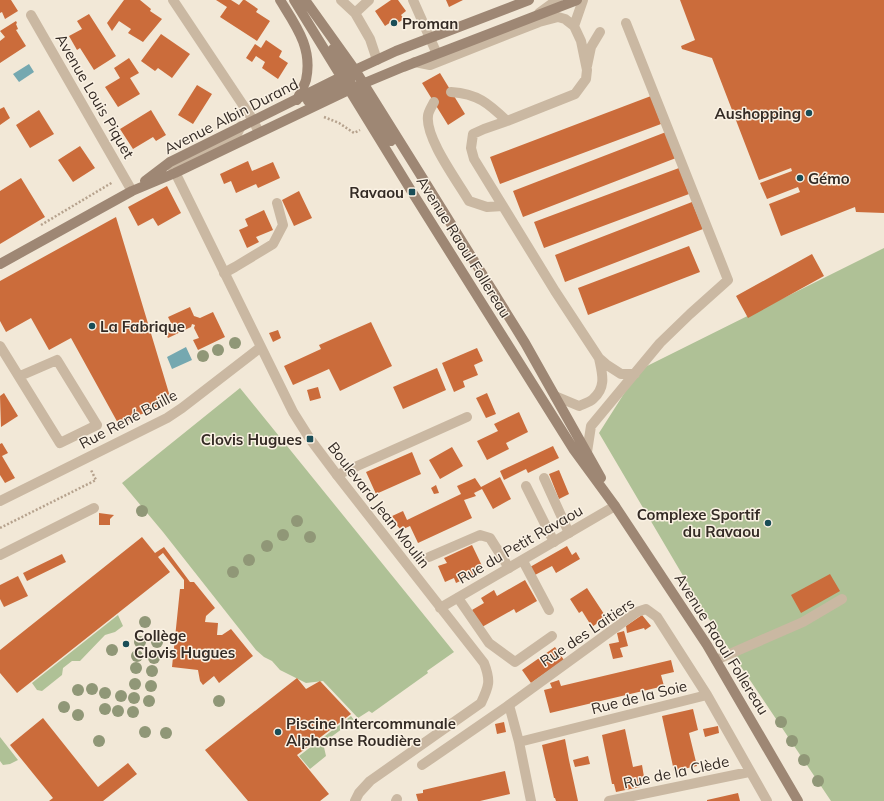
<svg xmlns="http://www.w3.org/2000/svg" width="884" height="801" font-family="Mulish,sans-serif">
<rect width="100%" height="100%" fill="#f2e8d7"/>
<path fill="#afc196" d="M884,248V801H831L705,613L599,433L639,370Z
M240,388L454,652L427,671L428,673L372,713L369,711L358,718L323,681L306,683L280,670L272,661L264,657L256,650L163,532L122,483Z
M118,615L123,626L115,632L105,635L80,661H72L63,668L62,675L42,691L37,690L32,683Z
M351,716L354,720L323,743L326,756L310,769L299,756Z
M0,737L18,760L10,764L3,765L0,761Z"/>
<path fill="#75a8b0" d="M29,64L34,72L19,82L13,74Z
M186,347L192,360L172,369L167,357Z"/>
<path fill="#cb6c3b" d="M0,0H11L18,11L5,19L2,12L0,13Z
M124,0H140L151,9L150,11L162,19L143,42L128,33L131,29L119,21L112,31L107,23Z
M216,0H231L239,5L243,0H245L258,9L256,12L270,21L257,41L220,17L227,7Z
M391,0H398L406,11L401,15L404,19L393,26L391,22L385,26L375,11Z
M446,0H463L449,7Z
M680,0H884V213L856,212L855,207L781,236L769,204L800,192L798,187L767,199L760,183L792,171L791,168L759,180L712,58L682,49L681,46L695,40Z
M89,14L116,56L94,70L80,48L77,50L69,36L82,29L77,21Z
M16,21L17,23L16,24L18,29L16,30L26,46L0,63V41L5,37L0,31Z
M161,34L190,54L172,78L158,68L155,71L141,61Z
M266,40L282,51L279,57L288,63L278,79L262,68L265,62L256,56L252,62L246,58L255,44L261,48Z
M129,58L139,73L130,78L140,94L118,107L105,87L120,78L114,68Z
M440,73L465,114L448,125L422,83Z
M197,85L212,94L193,124L178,115Z
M651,96L661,124L500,184L490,157Z
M4,107L10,118L0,125V109Z
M39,110L54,134L30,148L16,125Z
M151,110L166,135L156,141L153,137L133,149L120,129Z
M666,132L676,158L523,217L513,191Z
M80,146L95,168L73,182L58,160Z
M248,161L252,171L273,162L280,178L258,188L256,184L236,193L231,181L224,184L220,174Z
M679,168L689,194L544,248L534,222Z
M21,178L45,217L0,244V191Z
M167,186L181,213L158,226L153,218L138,226L128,207Z
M299,191L312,218L294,226L282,200Z
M692,202L703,229L565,282L555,255Z
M264,210L273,230L256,237L259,242L247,248L239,230L248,226L245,219Z
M116,217L171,400L119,425L71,338L49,350L31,318L6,332L0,321V281Z
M689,246L700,272L588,315L578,288Z
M812,254L824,276L748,318L736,296Z
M190,307L194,316L200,318L213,312L225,337L198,350L193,340L199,338L194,328L195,325L192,324L191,327L168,338L163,329L172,325L168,317Z
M371,322L392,366L340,391L329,369L293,385L284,366L321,349L319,345Z
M278,330L281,338L273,342L269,333Z
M477,348L483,361L474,365L478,375L463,381L465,387L454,392L442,363Z
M437,368L446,390L403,409L393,387Z
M318,387L321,398L310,401L307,390Z
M4,393L18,416L1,427L0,396Z
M487,393L496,414L486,418L476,398Z
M519,412L528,432L506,443L509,449L487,460L477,441L498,431L494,424Z
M2,443L8,453L2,456L15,478L5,483L0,475V444Z
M553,446L559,458L528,473L526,469L504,480L500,471Z
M452,447L463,466L440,479L429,460Z
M412,452L421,474L376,494L366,472Z
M559,470L569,494L559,499L549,474Z
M500,477L511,499L493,509L482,489L474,493L476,496L464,500L472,518L418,543L410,526L401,530L390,517L403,511L407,520L461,494L457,486L475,478L481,487Z
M436,485L439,493L434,494L431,488Z
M99,513L114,515L110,519V525H99Z
M142,537L155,553L164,547L190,582H194L215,608L206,616L205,622L218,623L217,635H222L231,629L253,656L219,683L214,676L203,685L200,681L198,670L172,667L180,589H184V580L163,553L158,557L170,572L17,693L0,673V650Z
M472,545L484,570L456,583L454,578L445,582L438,566L447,563L444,558Z
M567,546L572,555L576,552L580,559L556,573L552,566L535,575L530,567Z
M62,554L66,562L27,581L23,573Z
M830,574L840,591L801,613L791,595Z
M18,576L28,596L4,607L0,599V585Z
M525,580L537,601L516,613L514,609L482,627L472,610L484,603L481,598L494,590L497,596Z
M587,588L606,617L592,627L582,611L579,613L570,599Z
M642,615L651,626L645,630L644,628L627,633L626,626Z
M624,631L628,646L620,648L623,657L613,659L609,644L619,642L617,633Z
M555,647L564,660L531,683L522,670Z
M671,660L674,672L661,675L664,686L550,713L544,690L552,688L550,683L559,680L561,686Z
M297,678L306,689L320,681L351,714L297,755L329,794L320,801H248L205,750Z
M693,709L698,730L689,733L697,766L674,771L662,716Z
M43,718L98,787L128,763L137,774L103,801H49L53,798L10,745Z
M504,722L506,732L497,734L495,724Z
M718,726L719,733L705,737L703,729Z
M625,729L633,767L642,765L644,777L638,779L640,787L616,792L614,784H612L602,735Z
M565,739L569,760L578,801H556L555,798H554L542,745Z
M588,756L590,764L575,767L573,760Z
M505,771L510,794L480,801H418L416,794L423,793V790Z
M738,793L740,801H707V800Z"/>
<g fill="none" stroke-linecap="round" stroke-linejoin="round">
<path stroke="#b6a28d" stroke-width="2.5" stroke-dasharray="2 2" stroke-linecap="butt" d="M324,117L339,123L354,133L360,130
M41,225L113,182
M0,528L96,480L91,470"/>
<path stroke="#cab8a2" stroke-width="10" d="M341,0L355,13L370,39L377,60
M355,13L369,0
M574,26L583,0
M415,62L430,65L539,22L558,17L565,19L574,26L581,41L587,70L586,79L575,94L507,121L484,129L473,134L471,148L474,159L555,291L599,358L607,365L621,374H635
M587,66L591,47L600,32
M451,92C478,94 488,103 507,121
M434,102C432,106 428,112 428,116C425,138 458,182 469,201L487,207L503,206
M224,273L235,267L273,244L283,225L277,203
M0,346L60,443L97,425L57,360L20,376
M555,396L579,406C583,404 590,402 593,399C607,387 602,373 599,358
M587,452L591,426L660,343L690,314L728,280L626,23
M337,475L467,417
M544,478L569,533
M526,486L554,542
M0,555L94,508
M429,557L480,535L490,538L509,568
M523,561L549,610
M458,598L489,643L515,662L552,636
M716,660L803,622L842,599
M422,765L509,705
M396,801L397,799"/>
<path stroke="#cab8a2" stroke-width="10" d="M173,0L251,117L259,132
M413,0L437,54
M539,13L557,0
M31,15L132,191
M170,162L293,412L310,439L337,475L484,663C491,681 489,686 481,703L370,781L359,793L355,801
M175,173L182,163L236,136L241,126
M0,501L167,418L182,408L261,347
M440,608L615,506
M519,742L509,705L637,612L646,609L657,617L707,695
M531,801L519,742L707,695L767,801
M609,801L749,772"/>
<path stroke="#9e8774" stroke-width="10" d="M280,0C296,26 313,48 306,80C304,86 300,93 297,100
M294,0L412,192L574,450L615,506L707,645L798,801
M305,0L355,70L425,182L525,343L601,478
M333,49L352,77
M354,86L391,141
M308,101L341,86L350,78
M145,181L170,162L355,70L396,51L529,0
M0,264L132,191L175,173L355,87L403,67L577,0"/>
</g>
<g fill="#909777">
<circle cx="235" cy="343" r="6"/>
<circle cx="218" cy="350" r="6"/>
<circle cx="203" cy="356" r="6"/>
<circle cx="142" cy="511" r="6"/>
<circle cx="297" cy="521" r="6"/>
<circle cx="283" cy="535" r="6"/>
<circle cx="310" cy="537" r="6"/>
<circle cx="267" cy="546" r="6"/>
<circle cx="249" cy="560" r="6"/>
<circle cx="233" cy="572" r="6"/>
<circle cx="145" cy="622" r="6"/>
<circle cx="140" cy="642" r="6"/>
<circle cx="157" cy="642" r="6"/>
<circle cx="112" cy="650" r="6"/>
<circle cx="137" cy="656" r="6"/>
<circle cx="154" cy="658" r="6"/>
<circle cx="136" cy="668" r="6"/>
<circle cx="152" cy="671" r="6"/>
<circle cx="135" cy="684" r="6"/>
<circle cx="151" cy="686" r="6"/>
<circle cx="92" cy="689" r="6"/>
<circle cx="78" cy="690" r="6"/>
<circle cx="105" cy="693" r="6"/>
<circle cx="121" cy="696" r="6"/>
<circle cx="134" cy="698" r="6"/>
<circle cx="149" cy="701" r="6"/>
<circle cx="219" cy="701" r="6"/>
<circle cx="64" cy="707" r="6"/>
<circle cx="105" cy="709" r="6"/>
<circle cx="118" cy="711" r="6"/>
<circle cx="133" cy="712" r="6"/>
<circle cx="78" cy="715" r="6"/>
<circle cx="781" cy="722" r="6"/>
<circle cx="145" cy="732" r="6"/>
<circle cx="166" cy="733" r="6"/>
<circle cx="99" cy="741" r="6"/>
<circle cx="792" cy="741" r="6"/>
<circle cx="804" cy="760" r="6"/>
<circle cx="818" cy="781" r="6"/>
</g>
<g fill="#194d57" stroke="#faf1e3" stroke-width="1.5">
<circle cx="394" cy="23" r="4"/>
<circle cx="809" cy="113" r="4"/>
<circle cx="800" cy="178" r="4"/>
<rect x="408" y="188" width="8" height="8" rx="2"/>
<circle cx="92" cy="326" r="4"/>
<rect x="306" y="435" width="8" height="8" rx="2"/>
<circle cx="768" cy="523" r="4"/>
<circle cx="126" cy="644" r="4"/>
<circle cx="278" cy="732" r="4"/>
</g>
<g text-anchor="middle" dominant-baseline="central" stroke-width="3" stroke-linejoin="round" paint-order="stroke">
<g font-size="15" font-weight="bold" fill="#342b25" stroke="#faf1e3" text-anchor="start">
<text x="402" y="23">Proman</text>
<text x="801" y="113" text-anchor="end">Aushopping</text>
<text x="808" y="178">Gémo</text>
<text x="404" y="192" text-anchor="end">Ravaou</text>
<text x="100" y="326">La Fabrique</text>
<text x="302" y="439" text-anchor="end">Clovis Hugues</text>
<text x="760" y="514" text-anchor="end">Complexe Sportif<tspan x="760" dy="17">du Ravaou</tspan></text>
<text x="134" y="635">Collège<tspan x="134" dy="17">Clovis Hugues</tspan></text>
<text x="286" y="723">Piscine Intercommunale<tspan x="286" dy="17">Alphonse Roudière</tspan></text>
</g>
<g font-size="15" fill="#342b25" stroke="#faf1e3">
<text transform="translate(95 96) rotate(60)">Avenue Louis Piquet</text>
<text transform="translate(231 116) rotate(-27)">Avenue Albin Durand</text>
<text transform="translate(464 247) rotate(58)">Avenue Raoul Follereau</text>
<text transform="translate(128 419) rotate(-28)">Rue René Baille</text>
<text transform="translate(379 505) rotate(52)">Boulevard Jean Moulin</text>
<text transform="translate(520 544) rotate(-30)">Rue du Petit Ravaou</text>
<text transform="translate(587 632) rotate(-34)">Rue des Laitiers</text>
<text transform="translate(722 644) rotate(58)">Avenue Raoul Follereau</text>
<text transform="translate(639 697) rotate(-14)">Rue de la Soie</text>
<text transform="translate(676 772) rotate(-12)">Rue de la Clède</text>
</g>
</g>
</svg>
